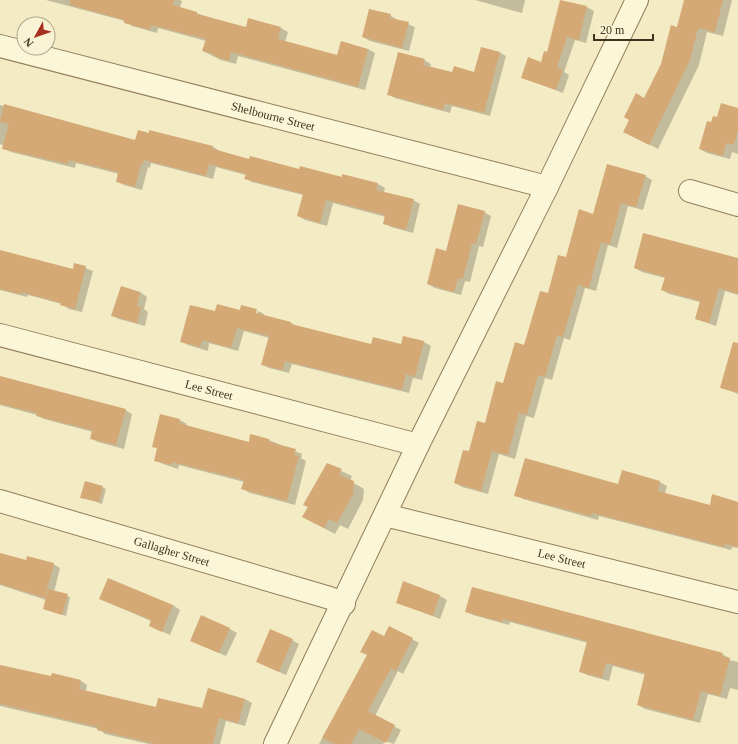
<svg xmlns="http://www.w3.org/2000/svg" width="738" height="744" font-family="'Times New Roman',serif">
<rect width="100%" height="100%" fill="#f3ebc4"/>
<path fill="#0003" d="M46,0H180L182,1L180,8L247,29L281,28L288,32L285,42L338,56L368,49L375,53L365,90L238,56L236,64L221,60L203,51L206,41L158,28L157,33L132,26L125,21Z
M475,0H525L522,13Z
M694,0H732L723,36L707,32L699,65L658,149L633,136L645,99L678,28Z
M587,7L594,11L586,43L575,40L564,72L569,75L563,93L522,77L541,63Z
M390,15L397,20L415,27L409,51L370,41L363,37Z
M499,52L506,56L490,116L452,106L450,113L395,98L388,94L424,60L431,64L430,67L453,73H475Z
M0,105L136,141L213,147L220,151L250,160L342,178L343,175L378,184L385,188L384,193L413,200L420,204L413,233L391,227L384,223L386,217L333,203L327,226L305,220L298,216L303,195L252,182L245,178L246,175L216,167L213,179L151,163L150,168L148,167L142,190L124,185L117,181L119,174L76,163L75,168L11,152L4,148V146L0,144Z
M738,109V154L732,152L730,159L707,153L700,149L712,124L718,119Z
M645,176L652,180L643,210L628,206L617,248L608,245L596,291L585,288L570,340L564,338L552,380L545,378L534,418L526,416L515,459L499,454L488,494L462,487L455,483L567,258L594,215Z
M484,212L491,216L483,247L479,246L470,282L465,281L461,295L435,288L428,284L446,252Z
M0,251L73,270L75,264L93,271L82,312L69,309L62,304L28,295L27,297L0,290Z
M738,259V295L725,291L716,326L696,319L700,302L669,294L662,290L665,278L642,272L635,268Z
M121,288L140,292L147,297L144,309L148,312L145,326L119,319L112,315Z
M242,306L257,310H256V318L258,311L264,314L263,316L291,323L297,327L372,345L402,346L404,337L424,342L431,346L422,380L413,378L409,393L292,364L289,373L269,368L262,364L269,338L244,331L238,351L209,343L208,351L188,345L181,341L216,312L241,311Z
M738,371V394L722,387Z
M0,377L125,410L132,414L124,449L98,442L91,438L93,432L44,419L37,415L0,405Z
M180,420L187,424L186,426L249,443L269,440L302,454L301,458L306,461L295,505L250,493L243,489L244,482L179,465L178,469L163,464L155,460L158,449L153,446Z
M328,465L352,476L350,481L364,489L363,500L348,529L340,525L335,534L303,517L308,507L305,505Z
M623,472L660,482L667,486L665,494L710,506L738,510V548L732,547L731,550L599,516L598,520L523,499L516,495L619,486Z
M102,487L106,489L102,504L82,497Z
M0,554L27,561L53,564L60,568L54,592L70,597L66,616L44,609L46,600L0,585Z
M440,596L447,600L440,619L397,602Z
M100,599L173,605L180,610L170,635L150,626L151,621Z
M466,611L722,654L729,658V660L738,662V690L730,688L727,699L708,694L700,723L645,709L638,705L646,675L613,666L609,681L587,675L580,671L588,643L510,622L509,625L473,615Z
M230,629L237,633L226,656L198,644Z
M384,637L412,639L419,643L403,674L398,671L375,716L401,730L394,744L385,741L383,744H319L368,655Z
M292,640L299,644L286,675L264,665Z
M0,666L52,678L81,681L87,685L86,692L157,708L203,709L245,699L252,703L245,726L226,721L220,744H149L105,734L99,729L0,706Z"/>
<path fill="#d5a976" d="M70,0H174L173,5L197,12V14L246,27L248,18L281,27L278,39L337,55L341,41L368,49L358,87L231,52L229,61L213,56L214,54L202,51L206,39L151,25L150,30L124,23V20L70,5Z
M560,0L587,6L579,40L567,37L557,68L563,70L556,90L521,78L528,57L541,62L544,51L547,52Z
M684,0H723L715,32L698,28L690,60L649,145L623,132L629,120L624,117L636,93L644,98L661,64L671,25L677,27Z
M369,9L391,14L390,18L409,22L402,48L362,37Z
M481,47L500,52L484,113L445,103L443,110L387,95L398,52L425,59L423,65L452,72L454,66L474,72Z
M721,103L738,108V130L734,145L726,143L723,156L699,149L707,121L711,122L713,116L717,117Z
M4,104L135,140L138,130L149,133V130L213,146V149L249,159L250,156L299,169L300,166L342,177V174L378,183L376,190L414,199L406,230L383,224L385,215L326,200L320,223L297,216L303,194L244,179L246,174L209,164L206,176L144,160L143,164H141L135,187L116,182L118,172L69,160L68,164L2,149L9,124L0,122Z
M607,164L646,175L636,207L621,203L610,245L601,242L589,288L578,285L563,337L557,335L545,377L538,375L527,415L519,413L508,455L492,451L481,491L454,483L463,450L469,451L477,421L485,423L496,381L503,383L515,342L524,345L540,291L548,293L558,255L566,257L579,209L593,214Z
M458,204L485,211L476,244L472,243L463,279L458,278L454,292L427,284L436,248L446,251Z
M643,233L738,258V294L719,288L709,323L695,319L700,301L661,290L665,277L634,268Z
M0,250L73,269L74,263L86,266L75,309L60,305L61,303L21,292L20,294L0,289Z
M121,286L140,292L137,306L141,307L137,323L111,316Z
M217,304L240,310L241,305L257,309L256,313L291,322V324L371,344L373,337L401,344L403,336L424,341L415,377L406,374L402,390L285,361L282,370L261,365L269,336L237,328L231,348L202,340L200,347L180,342L190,305L215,311Z
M733,342L738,343V393L720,388Z
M0,376L126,409L116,445L90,439L92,430L36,416L37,413L0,404Z
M160,414L180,419L179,423L182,424L249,442L250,434L269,439V442L296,449L294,455L299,456L287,501L241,489L244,480L172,462L171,465L154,461L157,448L152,447Z
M525,458L618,484L622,470L660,481L658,491L710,505L712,494L738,502V547L725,544L724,547L592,513L591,516L514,496Z
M327,463L342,469L339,475L354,481L353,494L337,523L329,519L324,528L302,517L308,507L303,505Z
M85,481L103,486L99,502L80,498Z
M0,553L26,560L27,556L54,563L45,598L0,584Z
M108,578L173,605L162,632L149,626L151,620L99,599Z
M403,581L440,595L433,616L396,603Z
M472,587L723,653L722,656L730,658L720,696L701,691L693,720L637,705L645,673L606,663L602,678L579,672L587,641L503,619L502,622L465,612Z
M48,589L68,594L62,615L43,609Z
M201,615L230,628L219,653L190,641Z
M389,626L413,638L396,671L391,668L368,711L395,725L386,743L359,729L351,744H335L322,738L367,655L360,652L372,630L384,636Z
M270,629L293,639L279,672L256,662Z
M0,665L51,676L52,673L81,680L79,689L156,707L158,698L202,708L208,688L245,699L238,723L219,718L213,744H156L97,730L98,727L0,704Z"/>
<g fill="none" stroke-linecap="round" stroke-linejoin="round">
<defs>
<g id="minor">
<path id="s1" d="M0,46L547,187"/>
<path d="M690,191L738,205"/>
<path id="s2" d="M0,335L418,445"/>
<path id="s3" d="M0,501L330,598L344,604"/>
<path id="s4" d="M385,515L738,602"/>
<path d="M275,744L418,445L547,187L637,0"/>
</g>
</defs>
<use href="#minor" stroke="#907d58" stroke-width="24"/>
<use href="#minor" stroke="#fcf6d9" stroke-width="22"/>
</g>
<g text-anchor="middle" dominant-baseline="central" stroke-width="3" stroke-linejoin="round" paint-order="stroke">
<g font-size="12" fill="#3f321e" stroke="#f9f3d5">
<text stroke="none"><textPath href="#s1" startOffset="282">Shelbourne Street</textPath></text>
<text stroke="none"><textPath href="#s2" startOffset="216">Lee Street</textPath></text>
<text stroke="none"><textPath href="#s3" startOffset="179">Gallagher Street</textPath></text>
<text stroke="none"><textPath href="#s4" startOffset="182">Lee Street</textPath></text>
</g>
</g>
<g transform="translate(36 36) rotate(230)"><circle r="19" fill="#f9f3d5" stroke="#afa68c"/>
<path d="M0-3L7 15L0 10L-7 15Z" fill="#a63121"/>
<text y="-6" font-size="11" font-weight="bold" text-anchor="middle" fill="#3f321e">N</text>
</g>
<path d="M594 34v6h59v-6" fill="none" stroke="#3f321e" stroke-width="2"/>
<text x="600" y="34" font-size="12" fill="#3f321e" stroke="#f9f3d5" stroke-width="3" paint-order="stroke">20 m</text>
</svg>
